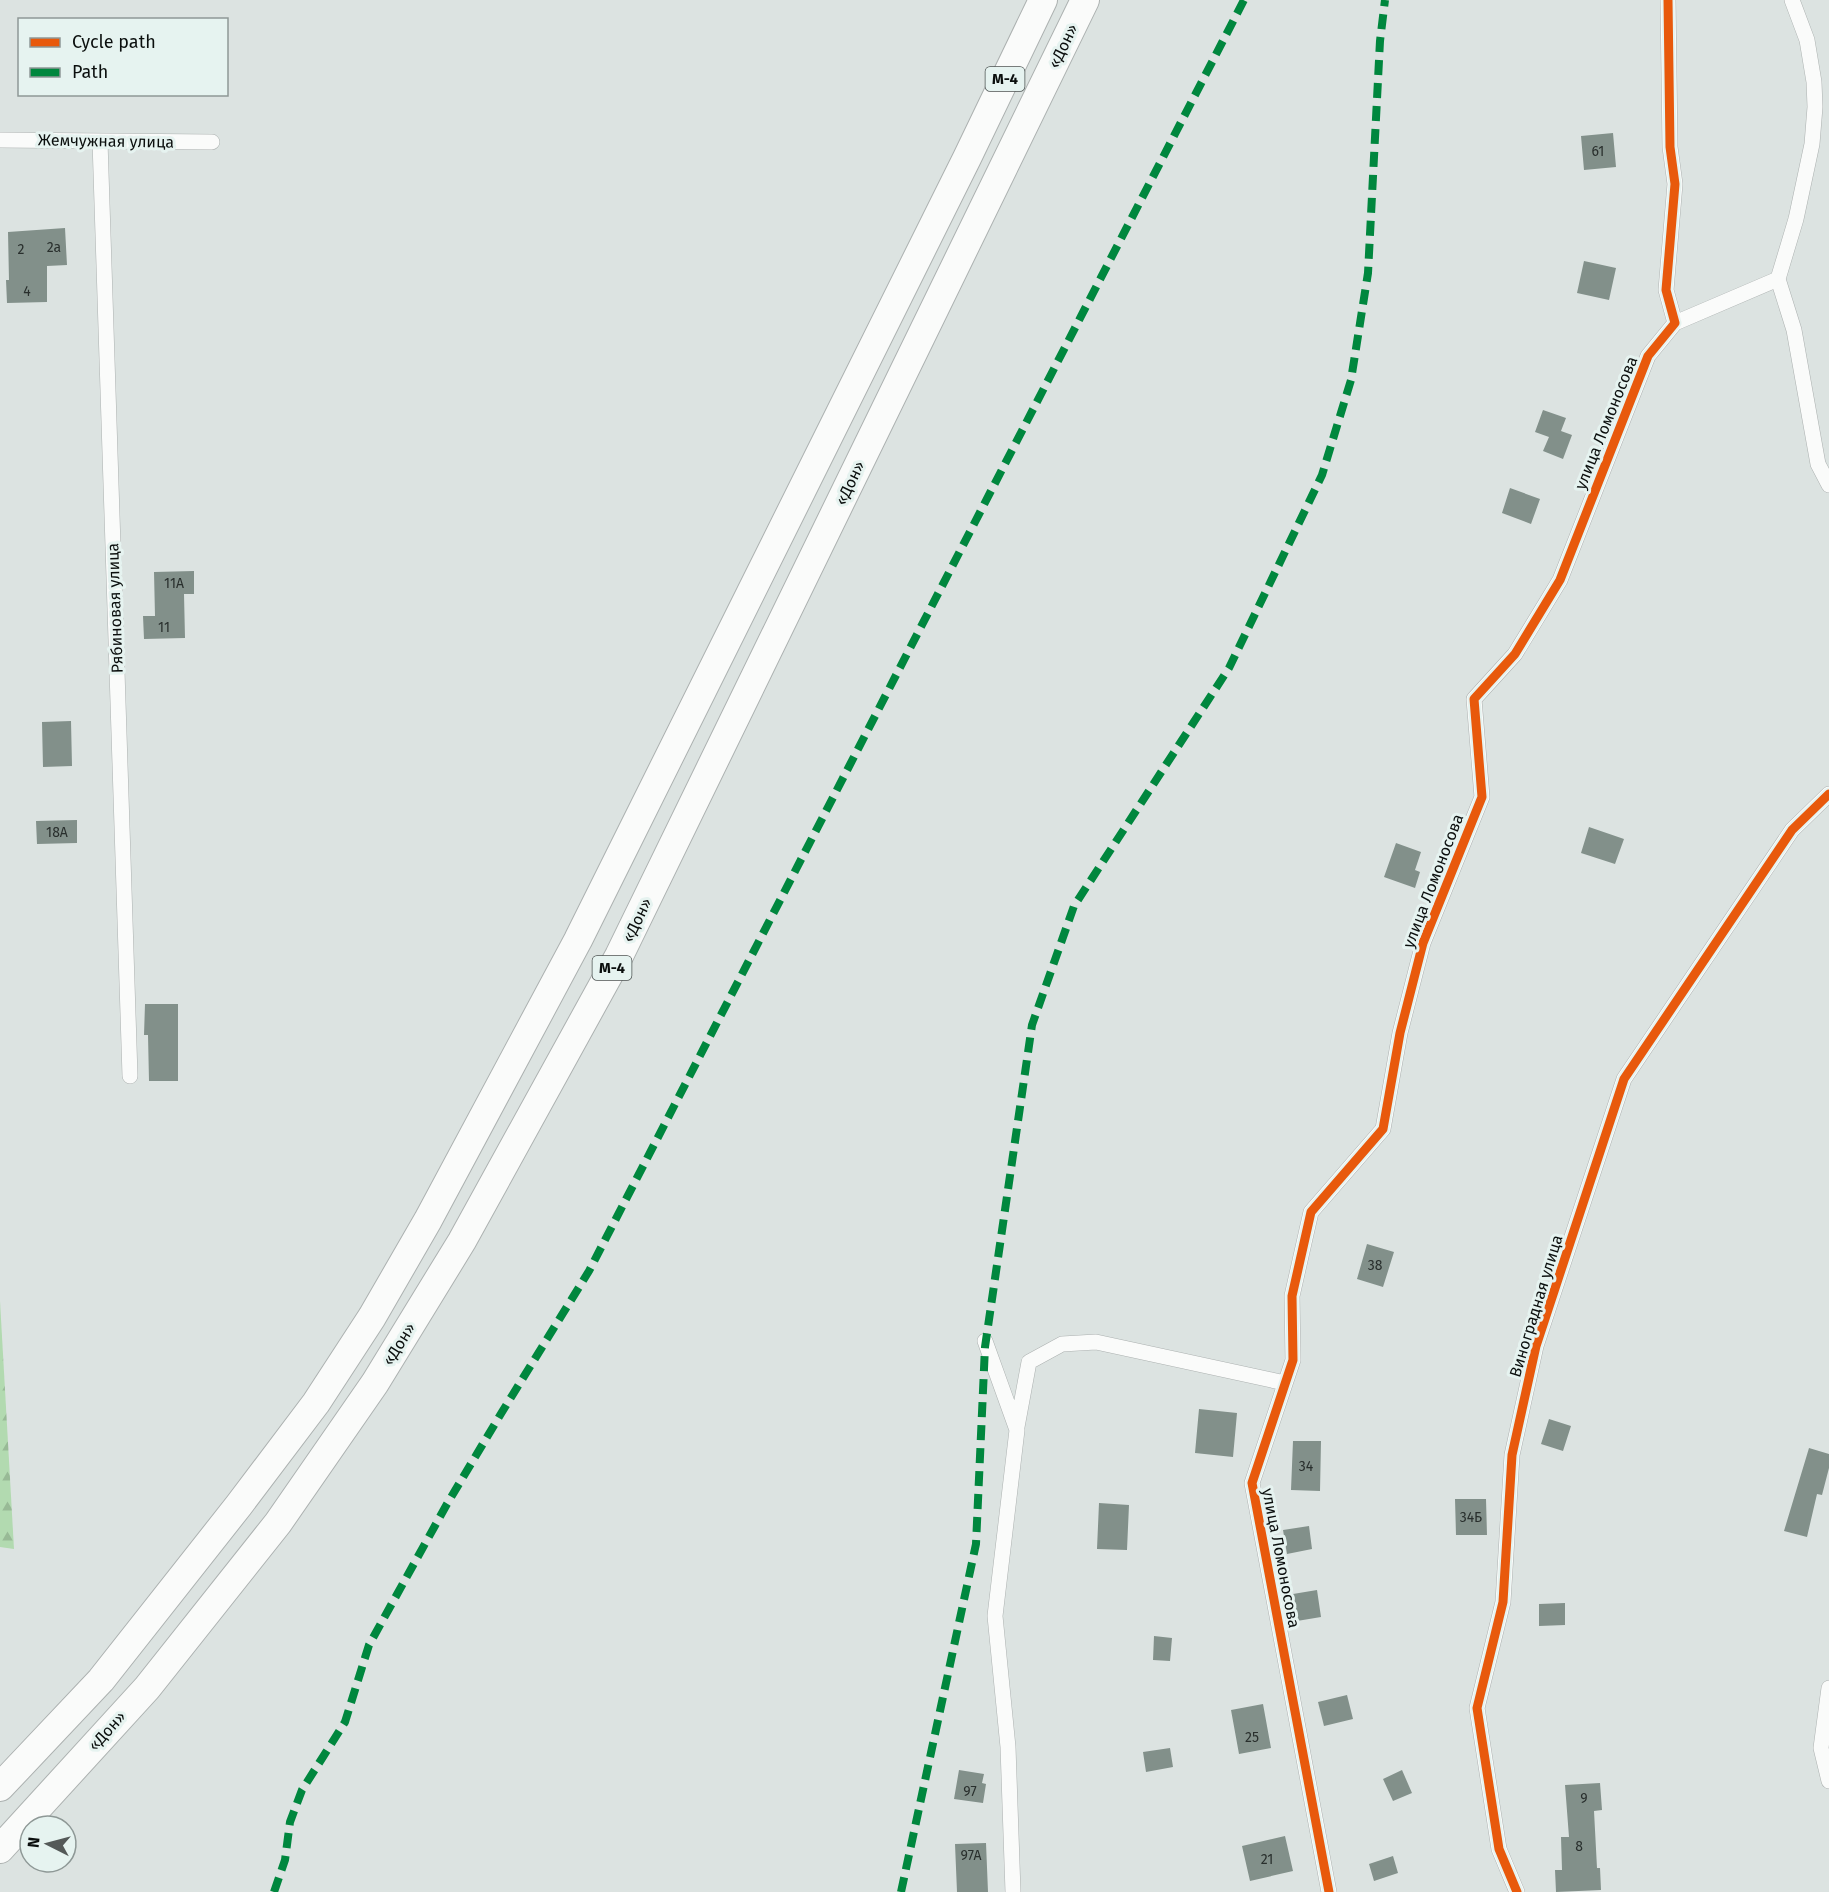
<svg xmlns="http://www.w3.org/2000/svg" width="1829" height="1892" font-family="'Fira Sans',sans-serif">
<defs>
<pattern id="forest-firs" width="22" height="20" patternUnits="userSpaceOnUse" patternTransform="scale(1.5)"><rect width="22" height="20" fill="#b2dab0"/><path d="M5 1l3.5 6h-7zM16 11l3.5 6h-7z" fill="#98ba96"/></pattern>
</defs>
<rect width="100%" height="100%" fill="#dce3e1"/>
<path fill="url(#forest-firs)" d="M0,1301L14,1549L0,1547Z"/>
<path fill="#82908a" d="M1613,133L1616,167L1584,170L1581,136Z
M65,228L67,265L47,266V302L7,303L6,280H9L8,232Z
M1584,261L1616,268L1609,300L1577,293Z
M1543,410L1566,418L1561,431L1572,435L1563,459L1543,451L1549,437L1535,432Z
M1510,488L1540,499L1531,524L1502,513Z
M194,571V594H184L185,638L144,639L143,616H155L154,572Z
M71,721L72,766L43,767L42,722Z
M77,820V843L37,844L36,821Z
M1589,827L1624,839L1615,864L1581,853Z
M1396,843L1421,852L1415,870L1420,872L1415,888L1384,877Z
M145,1004H178V1081H149L148,1035H144Z
M1367,1244L1394,1252L1383,1287L1357,1279Z
M1199,1409L1237,1413L1233,1457L1195,1453Z
M1549,1419L1571,1426L1563,1451L1541,1444Z
M1293,1441H1321L1320,1491L1291,1490Z
M1809,1448L1829,1454V1468L1822,1495L1817,1494L1807,1537L1784,1531Z
M1455,1499H1486L1487,1535H1456Z
M1099,1503L1129,1505L1127,1550L1097,1549Z
M1309,1526L1312,1549L1287,1554L1283,1530Z
M1317,1590L1321,1617L1297,1621L1293,1594Z
M1565,1603V1625L1539,1626V1604Z
M1154,1636L1172,1638L1170,1661L1153,1660Z
M1347,1695L1353,1719L1324,1726L1318,1702Z
M1263,1704L1271,1748L1239,1754L1231,1710Z
M1170,1748L1173,1767L1146,1772L1143,1752Z
M959,1770L984,1774L982,1783L986,1784L983,1803L954,1799Z
M1402,1770L1412,1793L1393,1801L1383,1779Z
M1600,1783L1602,1810L1594,1811L1597,1868H1600L1601,1890L1556,1892L1555,1870H1562L1561,1837H1569L1565,1785Z
M1285,1836L1293,1871L1250,1881L1242,1846Z
M986,1843L988,1892H957L955,1844Z
M1393,1856L1398,1873L1374,1881L1369,1864Z"/>
<g fill="none" stroke-linecap="round" stroke-linejoin="round">
<defs>
<path id="minor" d="M1792,0L1807,40L1814,82L1815,107L1812,144L1796,219L1778,279L1794,330L1818,464L1829,485
M0,140L212,142
M100,141L130,1076
M1675,323L1778,279
M985,1341L1017,1430L995,1616L1008,1747L1013,1892
M1017,1427L1029,1362L1062,1344L1096,1342L1285,1383
M1829,1688L1821,1748L1829,1781
M1329,1892L1252,1483L1293,1360L1292,1296L1311,1212L1383,1129L1400,1033L1423,943L1482,797L1474,699L1515,654L1560,580L1648,356L1675,323L1666,290L1675,184L1670,147L1668,0
M1517,1892L1499,1849L1477,1708L1503,1602L1512,1455L1536,1346L1624,1079L1792,830L1829,794"/>
<path id="motorway" d="M0,1787L101,1680L239,1505L316,1403L372,1317L428,1220L578,940L967,158L1043,0
M0,1849L147,1688L278,1523L375,1383L462,1241L619,956L1085,0"/>
</defs>
<use href="#minor" stroke="#acb1b0" stroke-width="16"/>
<use href="#motorway" stroke="#acb1b0" stroke-width="30"/>
<use href="#minor" stroke="#fafbfa" stroke-width="15"/>
<use href="#motorway" stroke="#fafbfa" stroke-width="28"/>
<path stroke="#00873e" stroke-width="8" stroke-dasharray="15 8" stroke-linecap="butt" d="M274,1892L285,1860L290,1822L302,1790L345,1722L369,1645L447,1504L502,1412L589,1271L1244,0
M901,1892L976,1544L985,1347L1032,1025L1074,906L1229,668L1322,475L1351,380L1368,273L1380,41L1385,0"/>
<defs>
<path id="cycleway" d="M1329,1892L1252,1483L1293,1360L1292,1296L1311,1212L1383,1129L1400,1033L1423,943L1482,797L1474,699L1515,654L1560,580L1648,356L1675,323L1666,290L1675,184L1670,147L1668,0
M1517,1892L1499,1849L1477,1708L1503,1602L1512,1455L1536,1346L1624,1079L1792,830L1829,794"/>
</defs>
<use href="#cycleway" stroke="#e6f3f0" stroke-width="13"/>
<use href="#cycleway" stroke="#e8590c" stroke-width="9"/>
</g>
<g text-anchor="middle" dominant-baseline="central" stroke-width="6" stroke-linejoin="round" paint-order="stroke">
<g font-size="14" fill="#292f2d">
<text x="1598" y="151">61</text>
<text x="54" y="247">2а</text>
<text x="21" y="249">2</text>
<text x="27" y="291">4</text>
<text x="174" y="583">11А</text>
<text x="164" y="627">11</text>
<text x="57" y="832">18A</text>
<text x="1375" y="1265">38</text>
<text x="1306" y="1466">34</text>
<text x="1471" y="1517">34Б</text>
<text x="1252" y="1737">25</text>
<text x="970" y="1791">97</text>
<text x="1584" y="1798">9</text>
<text x="1579" y="1846">8</text>
<text x="971" y="1855">97А</text>
<text x="1267" y="1859">21</text>
</g>
<g fill="#e6f3f0" stroke="#4d5352" stroke-width="1.5">
<rect x="985.5" y="67" width="39" height="24" rx="4.5"/>
<rect x="592.5" y="956" width="39" height="24" rx="4.5"/>
</g>
<g font-size="15" font-weight="bold" fill="#0b0f0e">
<text x="1005" y="79">М-4</text>
<text x="612" y="968">М-4</text>
</g>
<g font-size="16" fill="#0b0f0e" stroke="#e6f3f0">
<text transform="translate(1063 46) rotate(-64)">«Дон»</text>
<text transform="translate(106 141) rotate(1)">Жемчужная улица</text>
<text transform="translate(1606 423) rotate(-68)">улица Ломоносова</text>
<text transform="translate(850 483) rotate(-64)">«Дон»</text>
<text transform="translate(115 608) rotate(-92)">Рябиновая улица</text>
<text transform="translate(1433 881) rotate(-69)">улица Ломоносова</text>
<text transform="translate(637 920) rotate(-64)">«Дон»</text>
<text transform="translate(1536 1306) rotate(-73)">Виноградная улица</text>
<text transform="translate(399 1344) rotate(-58)">«Дон»</text>
<text transform="translate(1281 1558) rotate(79)">улица Ломоносова</text>
<text transform="translate(107 1731) rotate(-48)">«Дон»</text>
</g>
</g>
<rect x="18" y="18" width="210" height="78" fill="#e6f3f0" stroke="#8e9896" stroke-width="1.5"/>
<rect x="30" y="38" width="30" height="9" fill="#e8590c" stroke="#8e9896" stroke-width="1.5"/>
<text x="72" y="48" font-size="18" fill="#0b0f0e">Cycle path</text>
<rect x="30" y="68" width="30" height="9" fill="#00873e" stroke="#8e9896" stroke-width="1.5"/>
<text x="72" y="78" font-size="18" fill="#0b0f0e">Path</text>
<g transform="translate(48 1844) rotate(276)"><circle r="28" fill="#e6f3f0" stroke="#8e9896" stroke-width="1.5"/>
<path d="M0-4.5L10 22L0 15L-10 22Z" fill="#545958"/>
<text y="-9" font-size="16" font-weight="bold" text-anchor="middle" fill="#0b0f0e">N</text>
</g>
</svg>
